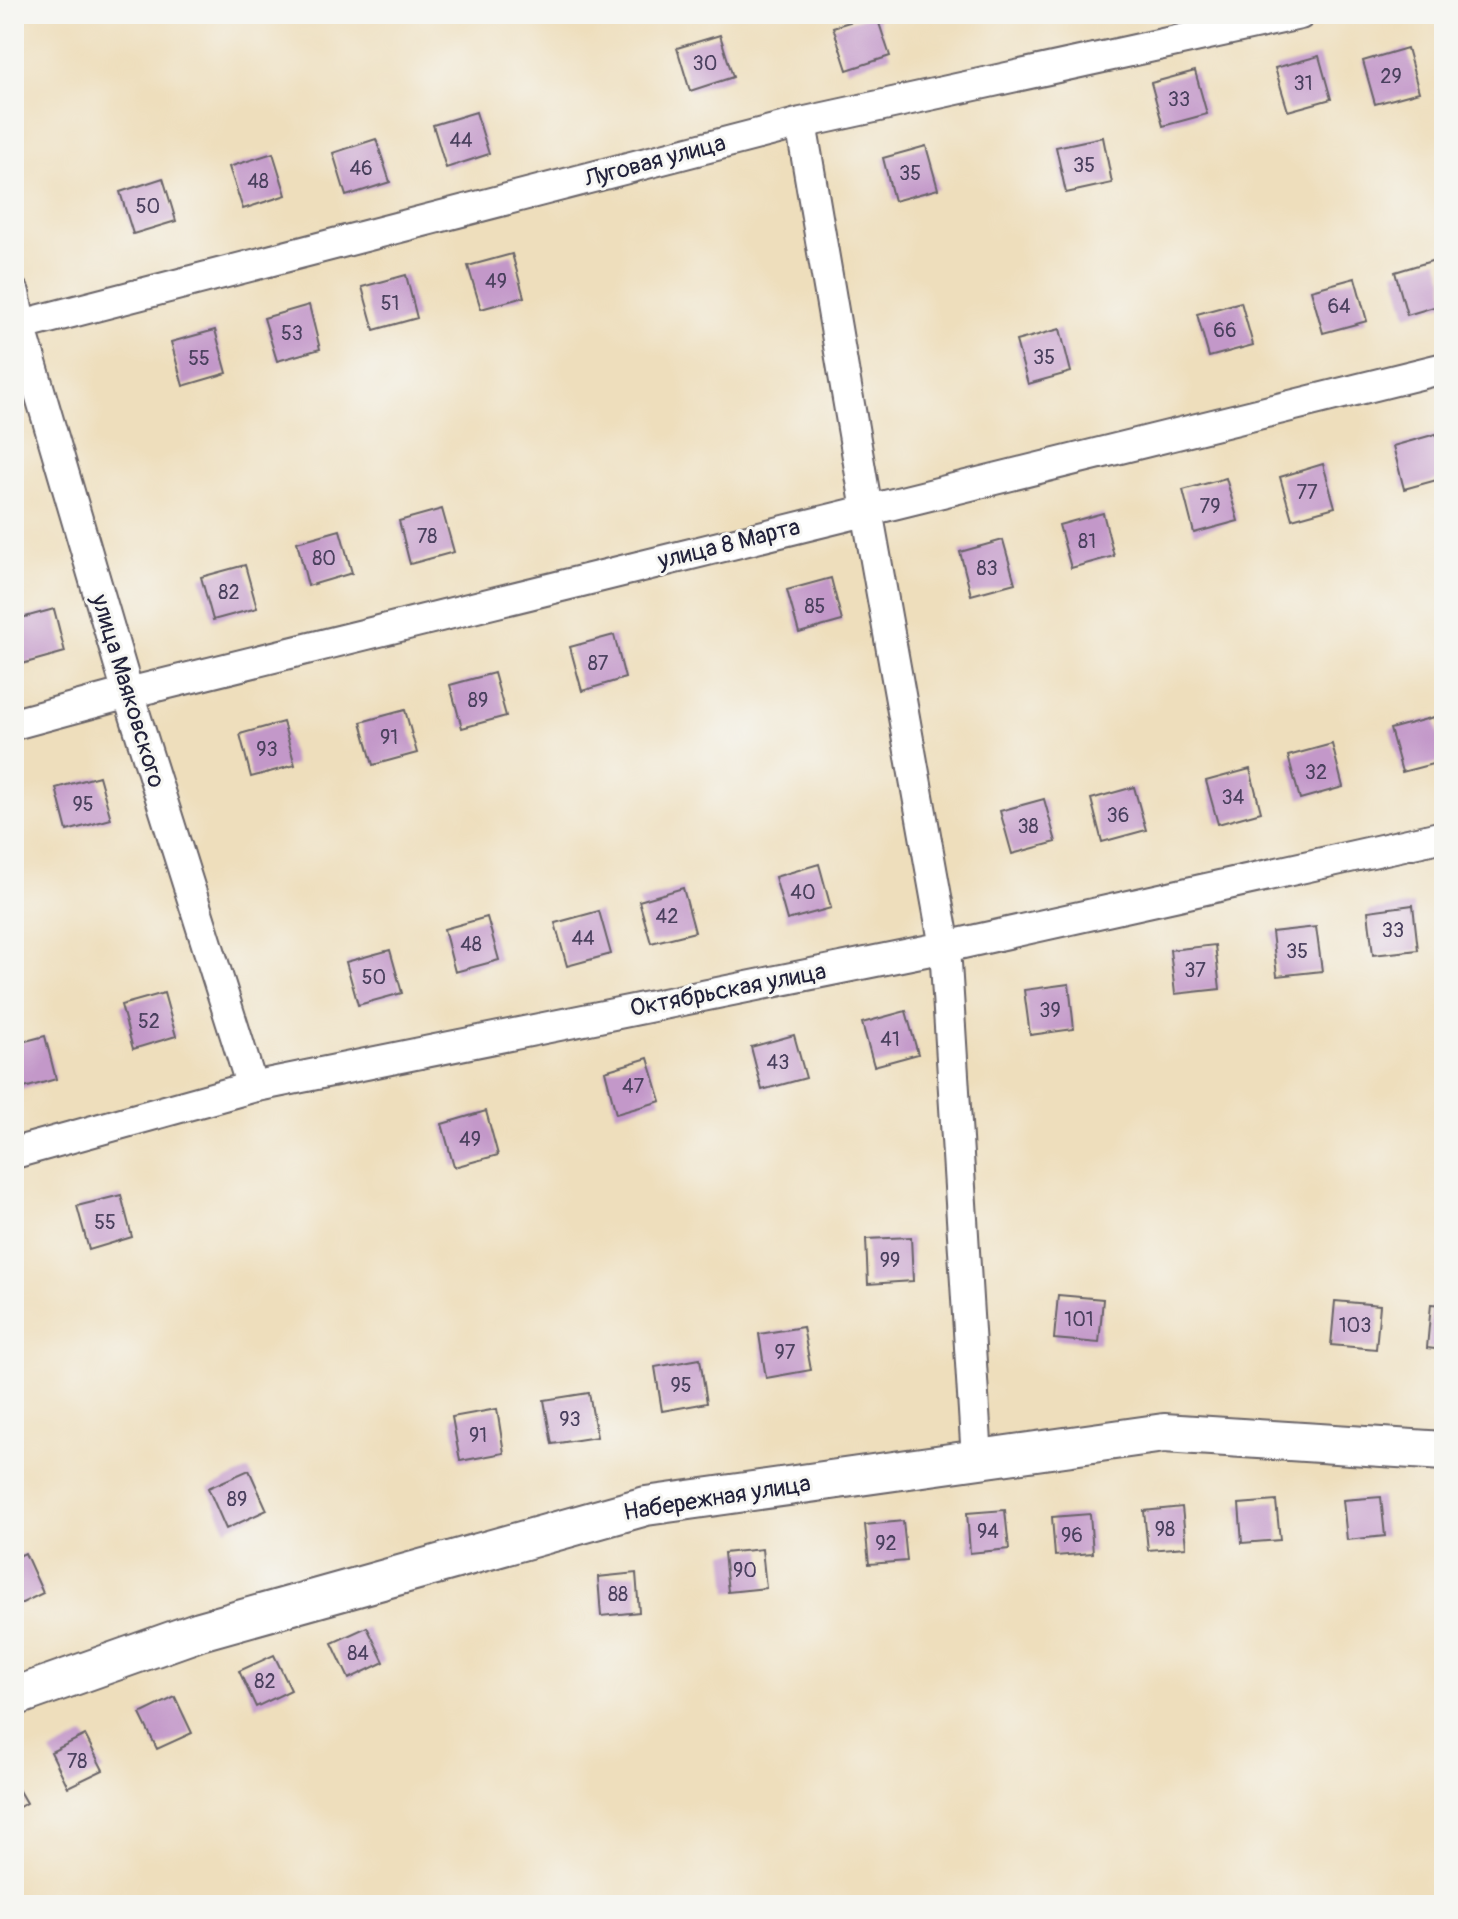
<svg xmlns="http://www.w3.org/2000/svg" width="1458" height="1919" font-family="Pangolin,sans-serif">
<rect width="100%" height="100%" fill="#f6f6f2"/>
<filter id="ink" filterUnits="userSpaceOnUse"><feTurbulence type="fractalNoise" baseFrequency=".0125" numOctaves="2"/><feDisplacementMap in="SourceGraphic" scale="16" xChannelSelector="R" yChannelSelector="G"/><feConvolveMatrix kernelMatrix="1 2 1 2 8 2 1 2 1" color-interpolation-filters="sRGB"/></filter>
<filter id="wash" filterUnits="userSpaceOnUse"><feTurbulence type="fractalNoise" baseFrequency=".006" numOctaves="4" result="noise"/><feDisplacementMap in="SourceGraphic" scale="32" xChannelSelector="R" yChannelSelector="G"/><feGaussianBlur stdDeviation="1.8" result="paint"/><feColorMatrix in="noise" values="0 0 0 0 0 0 0 0 0 0 0 0 0 0 0 0 0 1.4 0 .05"/><feComposite in="paint" operator="in"/></filter>
<g filter="url(#wash)">
<rect width="100%" height="100%" fill="#eedebc"/>
<g id="blocks">
<path fill="#c398c9" d="M876,14L890,56L847,70L833,27Z
M720,35L733,77L690,91L677,48Z
M1407,48L1419,92L1375,104L1363,61Z
M1319,56L1331,99L1288,111L1275,68Z
M1195,71L1207,114L1163,126L1151,83Z
M476,112L489,154L446,168L433,125Z
M1103,137L1112,183L1066,193L1056,147Z
M376,139L390,182L346,196L333,153Z
M926,146L938,189L894,201L883,158Z
M273,153L286,195L243,209L229,167Z
M163,178L176,221L133,234L120,192Z
M512,254L524,297L481,309L468,266Z
M1438,259L1444,279V304L1407,315L1395,272Z
M406,275L417,318L374,330L362,287Z
M1355,278L1367,321L1323,333L1311,290Z
M1241,302L1253,345L1209,357L1197,314Z
M309,305L320,349L277,361L264,318Z
M1060,329L1071,372L1028,384L1016,341Z
M215,330L227,373L183,386L171,342Z
M1436,434L1444,461V478L1404,489L1393,446Z
M1323,464L1335,507L1292,519L1280,477Z
M1226,478L1238,521L1194,533L1183,490Z
M442,509L454,552L410,564L399,521Z
M1103,513L1114,556L1071,568L1059,525Z
M340,530L352,573L308,586L297,542Z
M1003,540L1015,583L971,595L960,552Z
M245,565L257,608L213,620L201,577Z
M831,578L842,621L799,633L787,590Z
M54,609L65,652L22,664L14,636V620Z
M614,635L625,678L582,691L570,647Z
M494,673L506,716L462,728L450,685Z
M405,710L417,753L373,765L361,722Z
M1434,717L1444,754V761L1402,772L1390,729Z
M283,722L295,765L251,777L240,734Z
M1332,744L1343,787L1300,799L1288,756Z
M1250,769L1261,812L1218,824L1206,781Z
M99,776L111,819L67,831L56,788Z
M1134,787L1146,830L1102,842L1091,799Z
M1044,799L1056,842L1012,854L1000,811Z
M819,864L831,908L787,920L775,877Z
M683,888L695,932L651,943L639,901Z
M1413,905L1418,950L1373,955L1368,911Z
M599,911L611,954L567,966L555,923Z
M487,917L499,960L455,972L444,929Z
M1316,927L1322,971L1277,976L1272,932Z
M1215,945L1220,989L1175,994L1170,950Z
M390,950L402,993L358,1005L346,962Z
M1069,984L1074,1029L1030,1035L1024,990Z
M164,993L176,1036L133,1049L121,1005Z
M906,1011L918,1054L874,1066L862,1023Z
M794,1035L806,1078L762,1090L751,1047Z
M45,1036L56,1079L14,1091V1044Z
M648,1058L661,1101L616,1114L605,1071Z
M486,1111L498,1155L454,1167L442,1124Z
M121,1195L132,1237L89,1250L77,1206Z
M911,1237L913,1281L868,1284L866,1239Z
M1058,1295L1103,1299L1099,1343L1054,1339Z
M1335,1301L1380,1305L1376,1349L1331,1345Z
M1431,1304L1444,1305V1350L1427,1348Z
M803,1327L811,1370L766,1378L759,1334Z
M700,1359L707,1403L662,1411L655,1367Z
M589,1393L597,1437L552,1444L544,1400Z
M497,1409L504,1453L460,1461L452,1417Z
M249,1470L267,1510L226,1529L208,1488Z
M1381,1497L1385,1536L1347,1540L1343,1500Z
M1276,1501L1280,1540L1242,1543L1239,1504Z
M1182,1507L1186,1547L1148,1550L1144,1511Z
M1005,1510L1009,1549L970,1553L967,1513Z
M1090,1514L1093,1553L1055,1556L1052,1517Z
M903,1521L907,1561L869,1564L865,1525Z
M762,1549L766,1588L728,1592L724,1553Z
M25,1553L43,1593L14,1607V1558Z
M636,1573L639,1612L601,1616L598,1577Z
M367,1627L384,1662L349,1679L332,1643Z
M274,1655L291,1690L256,1707L239,1671Z
M175,1697L192,1733L157,1749L140,1714Z
M85,1735L103,1770L68,1787L51,1752Z
M14,1782L26,1803L14,1810Z"/>
</g>
</g>
<g filter="url(#ink)">
<use href="#blocks" fill-opacity="0" stroke="#696468" stroke-width="2"/>
<g fill="none" stroke-linecap="round" stroke-linejoin="round">
<defs>
<path id="minor" d="M801,123L867,510L945,947L977,1459
M14,293L20,325L128,693L252,1087
M14,327L801,123L1300,14
M14,724L128,693L1444,368
M14,1153L252,1087L945,947L1444,836"/>
<path id="tertiary" d="M14,1697L200,1631L646,1506L1164,1433L1444,1451"/>
</defs>
<use href="#minor" stroke="#696468" stroke-width="34"/>
<use href="#tertiary" stroke="#696468" stroke-width="42"/>
<use href="#minor" stroke="#fff" stroke-width="30"/>
<use href="#tertiary" stroke="#fff" stroke-width="38"/>
</g>
</g>
<g text-anchor="middle" dominant-baseline="central" stroke-width="6" stroke-linejoin="round" paint-order="stroke">
<g font-size="20" fill="#4a405e">
<text x="705" y="63">30</text>
<text x="1391" y="76">29</text>
<text x="1303" y="83">31</text>
<text x="1179" y="99">33</text>
<text x="461" y="140">44</text>
<text x="1084" y="165">35</text>
<text x="361" y="168">46</text>
<text x="910" y="173">35</text>
<text x="258" y="181">48</text>
<text x="148" y="206">50</text>
<text x="496" y="281">49</text>
<text x="390" y="303">51</text>
<text x="1339" y="306">64</text>
<text x="1225" y="330">66</text>
<text x="292" y="333">53</text>
<text x="1044" y="357">35</text>
<text x="199" y="358">55</text>
<text x="1307" y="492">77</text>
<text x="1210" y="506">79</text>
<text x="427" y="536">78</text>
<text x="1087" y="541">81</text>
<text x="324" y="558">80</text>
<text x="987" y="568">83</text>
<text x="229" y="592">82</text>
<text x="815" y="606">85</text>
<text x="598" y="663">87</text>
<text x="478" y="700">89</text>
<text x="389" y="737">91</text>
<text x="267" y="749">93</text>
<text x="1316" y="772">32</text>
<text x="1233" y="797">34</text>
<text x="83" y="804">95</text>
<text x="1118" y="815">36</text>
<text x="1028" y="826">38</text>
<text x="803" y="892">40</text>
<text x="667" y="916">42</text>
<text x="1393" y="930">33</text>
<text x="583" y="938">44</text>
<text x="471" y="944">48</text>
<text x="1297" y="951">35</text>
<text x="1195" y="970">37</text>
<text x="374" y="977">50</text>
<text x="1050" y="1010">39</text>
<text x="149" y="1021">52</text>
<text x="890" y="1039">41</text>
<text x="778" y="1062">43</text>
<text x="633" y="1086">47</text>
<text x="470" y="1139">49</text>
<text x="105" y="1222">55</text>
<text x="890" y="1260">99</text>
<text x="1079" y="1319">101</text>
<text x="1355" y="1325">103</text>
<text x="785" y="1352">97</text>
<text x="681" y="1385">95</text>
<text x="570" y="1419">93</text>
<text x="478" y="1435">91</text>
<text x="237" y="1499">89</text>
<text x="1165" y="1529">98</text>
<text x="988" y="1531">94</text>
<text x="1072" y="1535">96</text>
<text x="886" y="1543">92</text>
<text x="745" y="1570">90</text>
<text x="618" y="1594">88</text>
<text x="358" y="1653">84</text>
<text x="265" y="1681">82</text>
<text x="77" y="1761">78</text>
</g>
<g font-size="24" fill="#22223b" stroke="#f6f6f2">
<text transform="translate(655 161) rotate(-15)">Луговая улица</text>
<text transform="translate(729 544) rotate(-14)">улица 8 Марта</text>
<text transform="translate(128 691) rotate(73)">улица Маяковского</text>
<text transform="translate(728 990) rotate(-11)">Октябрьская улица</text>
<text transform="translate(717 1498) rotate(-9)">Набережная улица</text>
</g>
</g>
<rect width="1458" height="1919" fill="none" stroke="#f6f6f2" stroke-width="48"/>
</svg>
